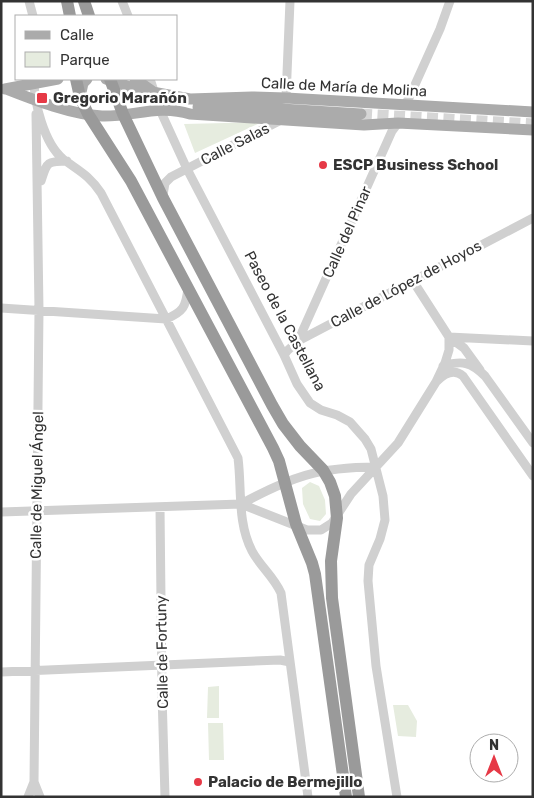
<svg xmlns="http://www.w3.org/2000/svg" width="534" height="798" font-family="Rubik,sans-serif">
<rect width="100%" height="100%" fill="#fff"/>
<path fill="#e6ecdf" d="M262,122L195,153L184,124Z
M310,482L319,486L325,500L326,514L320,521L310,519L303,504L302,488Z
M219,686V718H207L208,687Z
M393,705H408L417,721L416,737L398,736Z
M208,723H223L224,760H209Z"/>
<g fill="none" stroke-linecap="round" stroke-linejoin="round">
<path stroke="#d6d6d6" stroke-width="11" stroke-dasharray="11 5.5" stroke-linecap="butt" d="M361,114L533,124"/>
<path stroke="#d0d0d0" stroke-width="9" d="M29,1L33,16
M122,1L128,16
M34,79C34,103 44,143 63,159C79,171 89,175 101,193L238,458C242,489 237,522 252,551C260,566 274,577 281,593L308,797
M150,79L160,110L187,169L284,355L297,384L310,403L321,410L337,415L350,422L365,439L371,449L383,496L385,520L380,539L369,565L368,581L376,666L397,797
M286,98L290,1
M405,105L409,98L440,29L450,1
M41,181C47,163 46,161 67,161
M163,195L165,183L171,177L281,120
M413,281L449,337L464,348L480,370
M1,308L166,319C183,312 186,307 188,288
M449,337L533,341
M298,341L392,131L398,123
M284,355L287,351L298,341L533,218
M443,366C462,360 471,362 485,376L533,443
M437,381C444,374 454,368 463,376L533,476
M241,504C291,477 318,467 376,467
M160,507L162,694L165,797
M1,512L241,504L307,530H321L332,523L351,494L398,443L436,382L445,363L449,350V337
M1,672L280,660L290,662
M34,782L40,797
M28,797L34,782L39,310L36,114"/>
<path stroke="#ababab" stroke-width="11" d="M106,79L136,89L190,99L252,97L286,98L533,112
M135,79L152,91
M5,89L58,79
M6,89C34,100 72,115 102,116C133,117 158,104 190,114L364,125L398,123L533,130
M80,97L83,83L87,79
M198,107H248L361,114"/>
<path stroke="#9a9a9a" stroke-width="12" d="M67,1L70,16
M84,1L89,16
M76,79L80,97L88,114L131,181L273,448L279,461L296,524L312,563L315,574L346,797
M110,79L123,114L163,198L272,405L283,424L300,446L323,470L330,482L335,496L337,518L331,561L332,598L359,797"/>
</g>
<g fill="#e63946" stroke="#fff" stroke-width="2">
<rect x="36" y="92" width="12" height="12" rx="2.5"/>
<circle cx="323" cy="165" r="5"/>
<circle cx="198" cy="782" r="5"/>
</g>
<g text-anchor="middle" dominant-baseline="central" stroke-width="5" stroke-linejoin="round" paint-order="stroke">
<g font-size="15" fill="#333" stroke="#fff">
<text transform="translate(344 87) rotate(3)">Calle de María de Molina</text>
<text transform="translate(235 144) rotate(-27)">Calle Salas</text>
<text transform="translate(347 232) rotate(-66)">Calle del Pinar</text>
<text transform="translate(406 284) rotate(-28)">Calle de López de Hoyos</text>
<text transform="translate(285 321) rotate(62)">Paseo de la Castellana</text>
<text transform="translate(37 485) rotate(-89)">Calle de Miguel Ángel</text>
<text transform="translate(162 652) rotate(-91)">Calle de Fortuny</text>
</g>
<g font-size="15" font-weight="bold" fill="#333" stroke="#fff" text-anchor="start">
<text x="53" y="98">Gregorio Marañón</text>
<text x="333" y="165">ESCP Business School</text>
<text x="208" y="782">Palacio de Bermejillo</text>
</g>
</g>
<rect width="534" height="798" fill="none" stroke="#333333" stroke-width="5"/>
<rect x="15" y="15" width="162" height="65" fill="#ffffff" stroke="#adadad"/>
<rect x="25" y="31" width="25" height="8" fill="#ababab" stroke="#adadad"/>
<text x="60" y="40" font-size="15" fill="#333333">Calle</text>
<rect x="25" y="52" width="25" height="15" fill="#e6ecdf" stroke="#adadad"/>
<text x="60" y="65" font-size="15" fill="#333333">Parque</text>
<g transform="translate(494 758)"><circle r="24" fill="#ffffff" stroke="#adadad"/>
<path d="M0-4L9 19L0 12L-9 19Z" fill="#e63946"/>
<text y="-8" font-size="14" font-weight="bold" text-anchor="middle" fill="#333333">N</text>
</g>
</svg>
